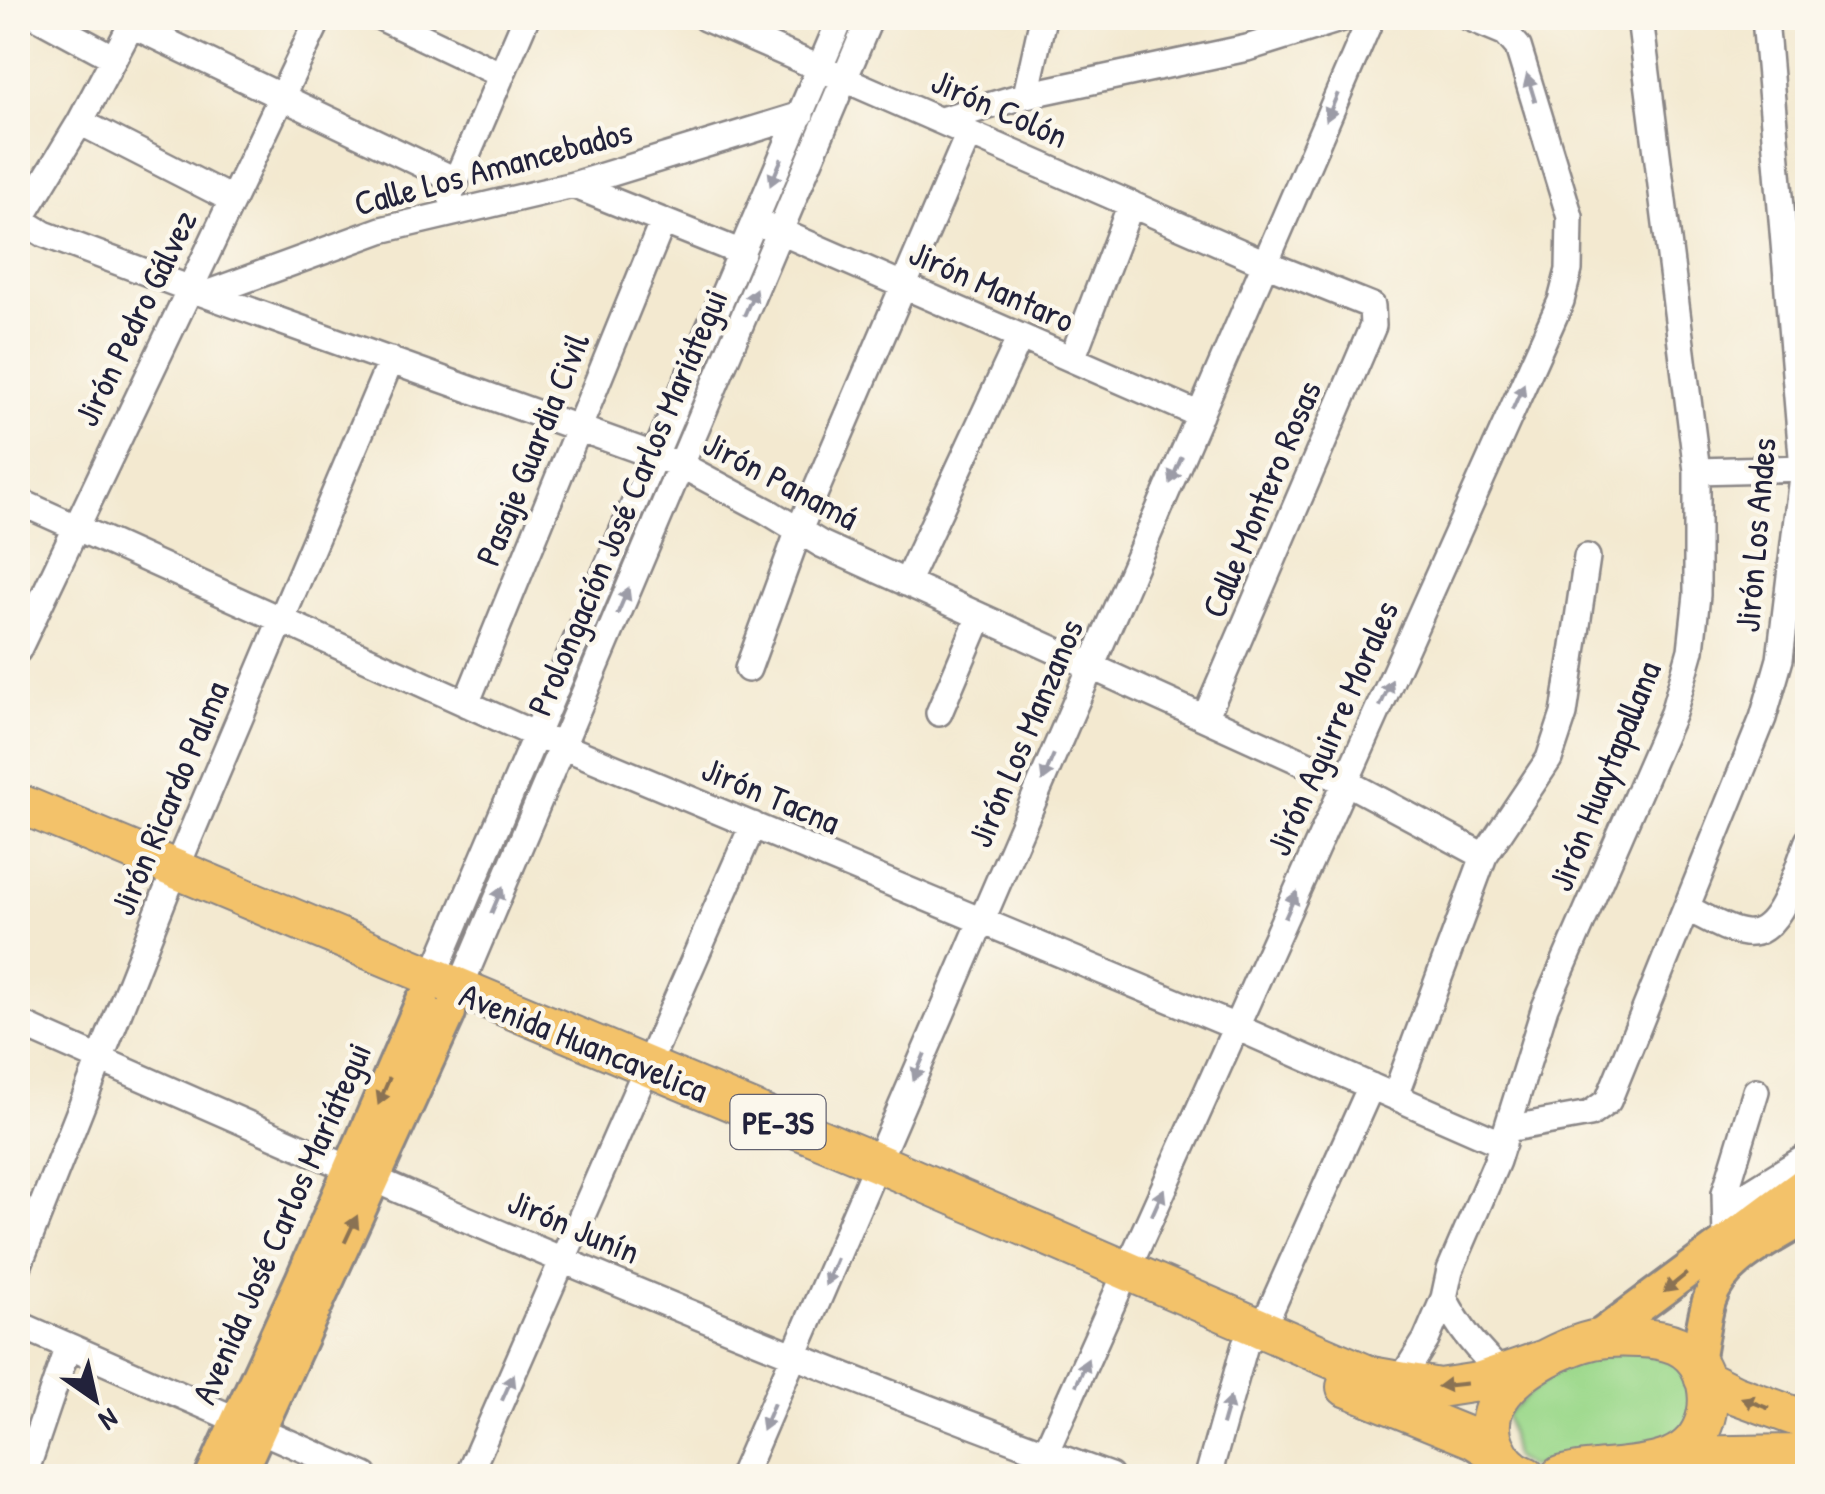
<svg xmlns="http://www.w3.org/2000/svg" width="1825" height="1494" font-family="'Patrick Hand',sans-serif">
<rect width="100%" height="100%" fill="#fbf7ec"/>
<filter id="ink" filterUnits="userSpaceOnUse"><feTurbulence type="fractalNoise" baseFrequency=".01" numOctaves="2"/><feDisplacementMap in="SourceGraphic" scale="20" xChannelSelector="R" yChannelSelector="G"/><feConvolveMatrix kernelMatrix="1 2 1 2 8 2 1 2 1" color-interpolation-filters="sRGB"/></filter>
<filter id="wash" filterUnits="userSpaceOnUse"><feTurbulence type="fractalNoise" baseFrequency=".0048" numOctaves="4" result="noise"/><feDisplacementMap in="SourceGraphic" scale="40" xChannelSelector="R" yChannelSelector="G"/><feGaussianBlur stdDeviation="2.25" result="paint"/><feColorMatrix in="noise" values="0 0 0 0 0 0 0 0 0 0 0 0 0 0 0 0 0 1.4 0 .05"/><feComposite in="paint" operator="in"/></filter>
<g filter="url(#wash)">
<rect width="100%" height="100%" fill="#f3e9d0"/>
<path fill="#9ed98d" stroke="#607e64" stroke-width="2.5" d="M1632,1348L1685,1367L1697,1414L1669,1445L1529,1467L1514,1458L1506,1414L1560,1367Z"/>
</g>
<g filter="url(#ink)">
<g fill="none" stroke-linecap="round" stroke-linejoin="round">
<defs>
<path id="minor" d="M40,18L114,58
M382,18L502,75
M705,18L1265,263L1372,306L1373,326L1205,718
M132,25L455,180
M1026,95L1043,18
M941,120L1026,95L1247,48L1343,18
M80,122L231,199
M573,185L742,253
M450,195L526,18
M18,218L44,234L188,288L681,465L767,511L821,544L1346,782L1484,856
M21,219L80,122L135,18
M765,225L1200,415
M206,294L381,230L573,185L801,115
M1072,359L1131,204
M1697,471L1808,468
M18,501L536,735L1236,1027L1503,1144
M906,583L1020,337
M18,650L319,18
M748,669L799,530L969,133
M466,704L663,221
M939,713L980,616
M1686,908C1704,916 1726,931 1745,933C1781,938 1797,867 1808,841
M428,988L841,18
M455,999L870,18
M18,1023C378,1182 739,1342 1110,1476
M1395,1096L1484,856L1549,759L1564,714L1587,557
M1507,1129L1590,1114L1608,1101L1763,718L1780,659L1803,468L1765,18
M1726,1207L1808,1156
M1726,1242L1725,1193L1756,1091
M18,1267L165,895L391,360
M1444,1298C1460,1329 1477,1350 1502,1373
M18,1324L365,1476
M1394,1391L1426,1340L1444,1298L1450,1270L1497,1161L1545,1007L1673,713L1691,650L1697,595V471L1640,18
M24,1476L68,1346
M468,1476L753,825
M742,1476L1371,18
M1035,1476L1561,301L1569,270L1570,217L1518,47L1506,33L1470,18
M1208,1476L1245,1345L1263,1327L1371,1086"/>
<path id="major" d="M1596,1339L1808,1181
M1697,1362C1701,1342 1703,1320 1709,1301C1722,1259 1773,1238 1808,1216
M212,1476L301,1282L422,1002
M238,1476L449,1013"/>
<path id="highway" d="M18,803L878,1163L1371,1376L1439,1388L1478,1382L1545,1359
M1704,1379L1734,1394L1808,1421
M1346,1387L1474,1439L1499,1455
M1679,1456L1796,1454L1808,1457
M1526,1476C1511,1471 1501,1459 1495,1445C1471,1392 1551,1350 1593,1340C1608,1337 1624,1337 1639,1338C1666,1339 1691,1345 1702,1372C1709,1388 1710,1408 1703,1425C1683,1478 1607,1462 1560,1476"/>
</defs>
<use href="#minor" stroke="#8a8686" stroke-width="30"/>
<use href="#major" stroke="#8a8686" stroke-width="38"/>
<use href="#highway" stroke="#8a8686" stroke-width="42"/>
<use href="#minor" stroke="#fff" stroke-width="25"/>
<use href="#major" stroke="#f3c26a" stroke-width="32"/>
<use href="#highway" stroke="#f3c26a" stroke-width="38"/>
</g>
<defs><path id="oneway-solid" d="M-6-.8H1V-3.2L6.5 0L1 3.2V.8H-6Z" transform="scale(2.5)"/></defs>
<g fill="#9c9ca7">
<use href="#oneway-solid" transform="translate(1531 88) rotate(-107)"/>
<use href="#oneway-solid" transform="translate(1332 107) rotate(113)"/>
<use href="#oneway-solid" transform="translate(776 172) rotate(113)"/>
<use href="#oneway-solid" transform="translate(750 302) rotate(-67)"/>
<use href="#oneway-solid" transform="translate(1518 397) rotate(-66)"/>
<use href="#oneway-solid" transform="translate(1176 470) rotate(113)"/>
<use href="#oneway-solid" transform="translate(623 601) rotate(-67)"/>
<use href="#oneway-solid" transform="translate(1386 693) rotate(-66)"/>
<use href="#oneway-solid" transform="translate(1048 768) rotate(113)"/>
<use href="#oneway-solid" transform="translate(497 900) rotate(-67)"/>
<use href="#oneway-solid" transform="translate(1291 905) rotate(-66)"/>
<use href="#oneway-solid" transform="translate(919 1067) rotate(113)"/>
<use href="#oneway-solid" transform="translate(1158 1202) rotate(-66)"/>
<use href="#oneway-solid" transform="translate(831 1272) rotate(113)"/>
<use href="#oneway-solid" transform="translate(1082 1372) rotate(-66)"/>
<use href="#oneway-solid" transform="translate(508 1387) rotate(-66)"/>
<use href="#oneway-solid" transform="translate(1226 1411) rotate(-74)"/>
<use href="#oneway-solid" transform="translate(768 1417) rotate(113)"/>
</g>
<g fill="#8a7252">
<use href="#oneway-solid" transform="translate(384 1091) rotate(113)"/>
<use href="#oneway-solid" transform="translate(351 1229) rotate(-65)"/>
<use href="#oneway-solid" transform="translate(1675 1283) rotate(141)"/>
<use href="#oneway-solid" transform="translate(1452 1385) rotate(174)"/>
<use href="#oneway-solid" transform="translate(1755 1403) rotate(-158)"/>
</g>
</g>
<g text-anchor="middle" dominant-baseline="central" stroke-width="9" stroke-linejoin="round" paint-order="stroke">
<rect fill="#fbf7ec" stroke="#636270" stroke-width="2.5" x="730.5" y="1095" width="95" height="54" rx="8"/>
<g font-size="32" font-weight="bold" fill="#22223b">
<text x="778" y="1122">PE-3S</text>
</g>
<g font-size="35" fill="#22223b" stroke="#fbf7ec">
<text transform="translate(1000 108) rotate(24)">Jirón Colón</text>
<text transform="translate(493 167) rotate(-15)">Calle Los Amancebados</text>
<text transform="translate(992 286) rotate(24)">Jirón Mantaro</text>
<text transform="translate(135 318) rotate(-64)">Jirón Pedro Gálvez</text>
<text transform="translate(532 449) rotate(-68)">Pasaje Guardia Civil</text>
<text transform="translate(781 480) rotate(28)">Jirón Panamá</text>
<text transform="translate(1261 499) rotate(-67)">Calle Montero Rosas</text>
<text transform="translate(627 502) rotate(-67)">Prolongación José Carlos Mariátegui</text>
<text transform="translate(1755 535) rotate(-85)">Jirón Los Andes</text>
<text transform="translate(1332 728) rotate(-66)">Jirón Aguirre Morales</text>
<text transform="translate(1025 733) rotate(-67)">Jirón Los Manzanos</text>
<text transform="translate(1604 776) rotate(-68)">Jirón Huaytapallana</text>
<text transform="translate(771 795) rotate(23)">Jirón Tacna</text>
<text transform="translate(169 798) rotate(-67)">Jirón Ricardo Palma</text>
<text transform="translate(584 1042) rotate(22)">Avenida Huancavelica</text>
<text transform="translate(281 1223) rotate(-66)">Avenida José Carlos Mariátegui</text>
<text transform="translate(574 1226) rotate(23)">Jirón Junín</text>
</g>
</g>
<rect width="1825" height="1494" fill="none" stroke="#fbf7ec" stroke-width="60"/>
<g transform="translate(95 1399) rotate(146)" stroke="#fbf7ec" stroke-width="8" paint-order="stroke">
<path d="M0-8L18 38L0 25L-18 38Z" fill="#22223b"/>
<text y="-15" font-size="28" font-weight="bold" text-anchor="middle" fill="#22223b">N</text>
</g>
</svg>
